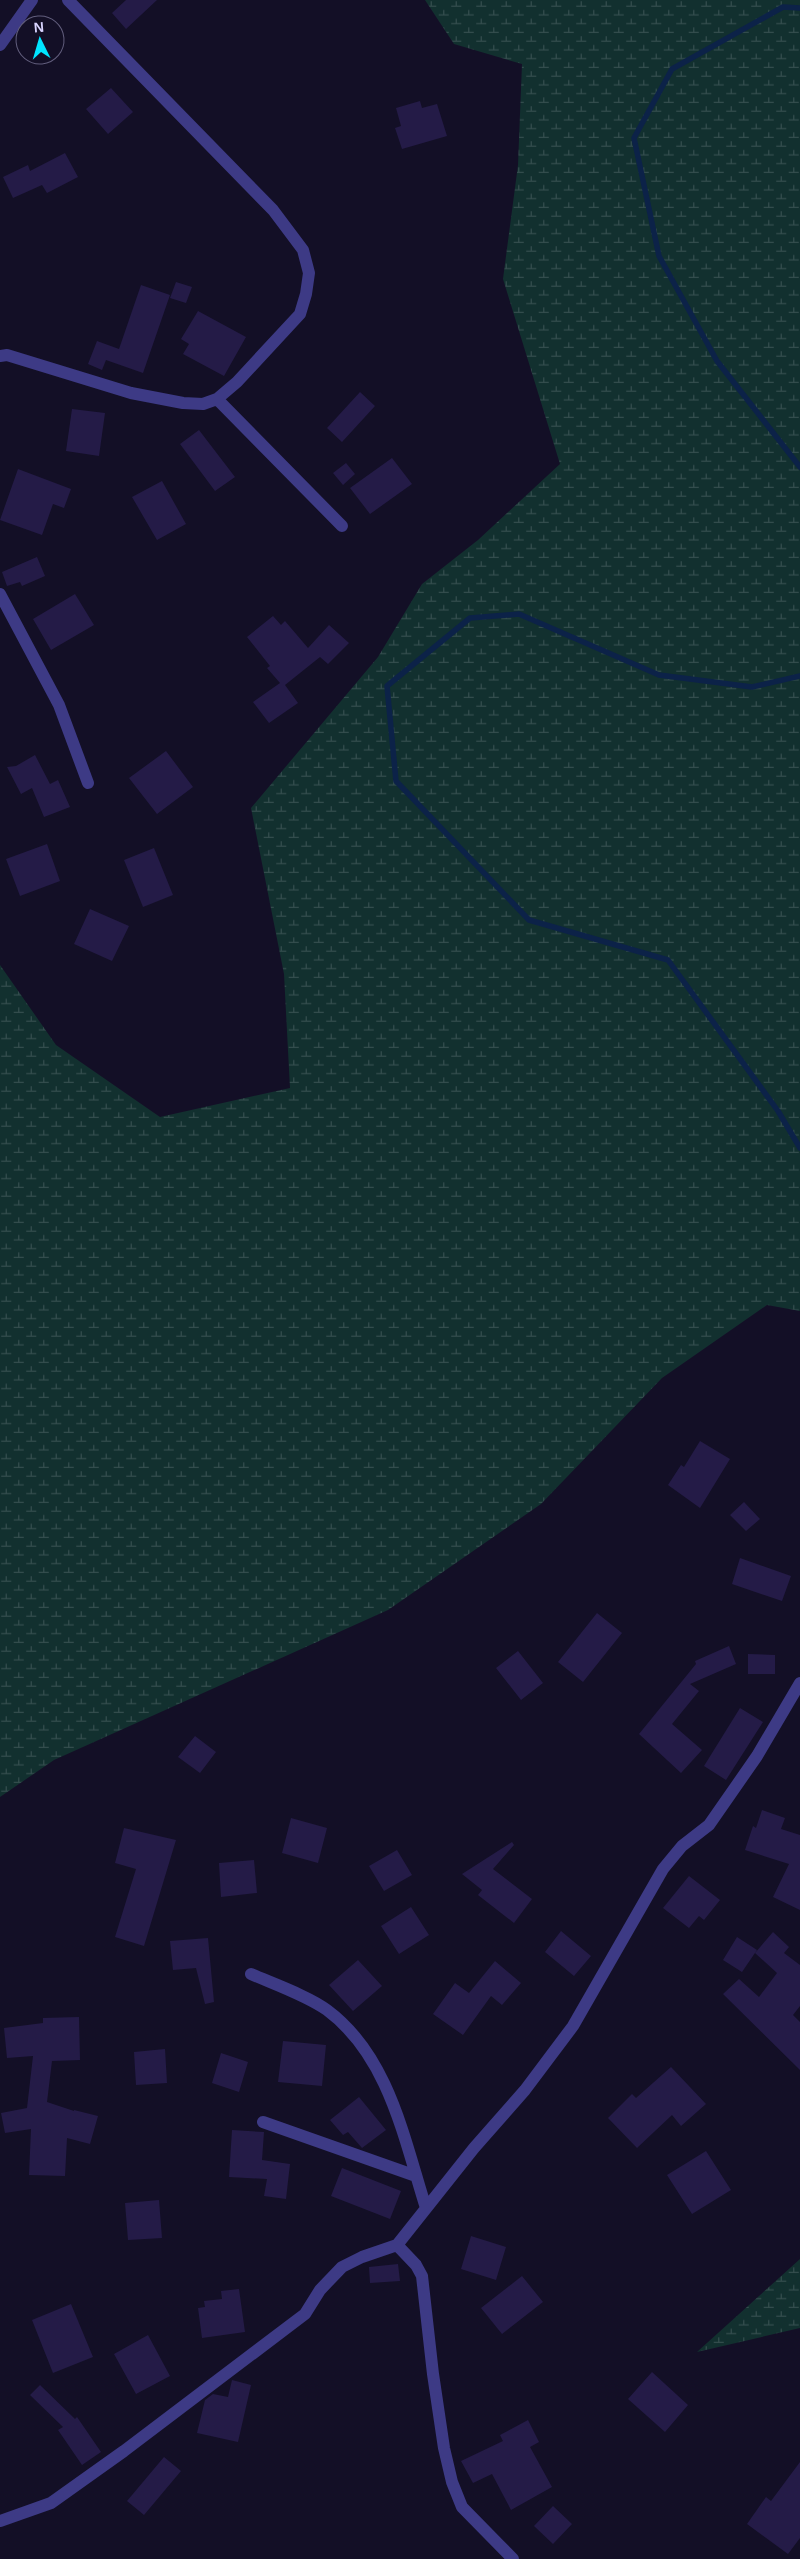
<svg xmlns="http://www.w3.org/2000/svg" width="800" height="2559" font-family="Helvetica,sans-serif">
<defs>
<pattern id="wetland-marsh" width="20" height="14" patternUnits="userSpaceOnUse" patternTransform="scale(1.25)"><rect width="20" height="14" fill="#12302f"/><path d="M1 5h8M5 5V1M11 12h8M15 12V8" fill="none" stroke="#344d4e"/></pattern>
</defs>
<rect width="100%" height="100%" fill="#130f26"/>
<path fill="url(#wetland-marsh)" d="M425,0H800V1311L767,1305L662,1378L541,1504L388,1610L54,1760L0,1797V965L56,1045L160,1117L290,1088L284,974L251,808L378,657L422,584L478,540L560,464L503,279L518,165L522,64L454,44Z
M800,2259V2328L697,2352Z"/>
<g fill="none" stroke-linecap="round" stroke-linejoin="round">
<path stroke="#0c2248" stroke-width="5.5" d="M800,8L783,7L672,69L634,138L659,256L717,361L800,467
M800,676L752,687L659,675L519,614L470,618L387,686L396,781L529,920L668,960L778,1111L800,1148"/>
</g>
<path fill="#241b47" d="M126,0H157L126,29L112,13Z
M111,88L133,112L108,134L86,109Z
M420,101L422,108L437,104L447,136L402,149L395,128L401,126L396,108Z
M65,153L78,177L47,193L42,185L13,198L3,177L28,165L30,171Z
M176,282L192,287L186,303L170,298Z
M141,285L170,295L143,373L106,360L102,370L88,364L97,341L119,349Z
M198,311L246,337L224,376L183,354L189,344L181,339Z
M360,392L375,406L342,442L327,428Z
M72,409L105,413L99,456L66,451Z
M199,430L235,477L215,491L180,444Z
M392,458L412,484L370,514L350,488Z
M346,463L355,474L343,485L333,473Z
M18,469L71,489L64,508L53,504L42,535L0,520Z
M162,481L186,524L157,540L132,497Z
M37,557L45,576L22,586L20,582L7,586L2,572Z
M75,594L94,625L51,650L33,619Z
M273,616L281,625L285,621L308,648L329,625L349,643L328,664L320,657L285,685L298,703L269,723L253,702L280,683L267,668L270,666L247,637Z
M166,751L193,787L157,814L129,778Z
M35,755L50,784L58,780L70,807L44,817L32,788L21,794L7,767L16,766Z
M47,844L60,881L20,896L6,859Z
M154,848L173,895L143,907L124,860Z
M90,909L129,926L112,961L74,944Z
M700,1441L730,1459L700,1508L668,1485L681,1465L684,1467Z
M744,1502L760,1519L746,1531L730,1515Z
M740,1558L791,1576L782,1601L732,1584Z
M597,1613L622,1633L583,1682L558,1662Z
M729,1646L736,1664L690,1684L699,1691L672,1724L702,1750L681,1773L639,1734L696,1664L695,1661Z
M518,1651L543,1683L521,1700L496,1668Z
M748,1654L775,1655V1674H748Z
M740,1708L763,1722L726,1780L704,1766Z
M195,1736L216,1752L200,1773L178,1757Z
M762,1810L785,1818L781,1829L800,1835V1910L773,1897L789,1864L745,1850L753,1826L756,1828Z
M291,1818L327,1828L318,1863L282,1853Z
M124,1828L176,1840L144,1946L115,1937L136,1869L115,1863Z
M512,1842L514,1845L493,1869L532,1899L514,1923L478,1895L482,1890L462,1874Z
M397,1850L412,1875L384,1891L369,1866Z
M254,1860L257,1893L221,1897L219,1863Z
M689,1876L720,1900L704,1920L699,1916L689,1928L663,1908Z
M411,1907L429,1935L399,1954L381,1926Z
M561,1931L591,1956L574,1976L545,1952Z
M773,1932L789,1947L784,1953L800,1965V2006L793,2015L800,2022V2070L723,1994L739,1979L759,1997L777,1973L755,1953Z
M737,1937L757,1950L742,1972L723,1960Z
M208,1938L214,2002L205,2004L196,1968L173,1970L170,1941Z
M358,1960L382,1986L353,2011L329,1985Z
M495,1961L521,1983L502,2005L491,1996L463,2035L433,2014L455,1983L469,1993Z
M79,2017L80,2060L52,2061L47,2102L74,2111V2110L98,2116L90,2144L67,2138L65,2176L29,2175L31,2129L5,2133L1,2113L27,2108L33,2056L7,2058L4,2028L43,2023V2018Z
M283,2041L326,2045L322,2086L278,2082Z
M165,2049L167,2083L136,2085L134,2052Z
M221,2053L248,2062L239,2092L212,2083Z
M671,2067L706,2104L681,2126L672,2115L637,2148L608,2118L632,2094L636,2098Z
M359,2097L386,2130L362,2148L348,2132L343,2135L330,2120Z
M232,2130L264,2132L262,2160L290,2164L286,2199L264,2196L267,2179L229,2177Z
M706,2151L731,2190L692,2214L667,2175Z
M342,2168L401,2191L390,2219L331,2196Z
M159,2200L162,2238L128,2240L125,2203Z
M471,2236L506,2247L496,2280L461,2269Z
M398,2264L400,2281L370,2283L369,2267Z
M522,2276L543,2302L502,2334L481,2308Z
M239,2289L245,2332L202,2338L198,2308L205,2307L204,2301L222,2299L221,2291Z
M71,2304L93,2357L53,2373L32,2320Z
M148,2335L170,2376L136,2394L114,2354Z
M652,2372L688,2405L665,2432L628,2399Z
M232,2380L251,2385L238,2442L197,2433L205,2400L213,2394L228,2397Z
M40,2385L75,2419L77,2417L101,2452L82,2465L58,2430L63,2427L30,2395Z
M528,2420L539,2442L530,2447L552,2487L511,2510L492,2474L473,2483L461,2461L503,2441L500,2435Z
M164,2457L181,2471L144,2515L127,2501Z
M800,2462V2538L788,2554L747,2524L766,2497L771,2501Z
M553,2506L572,2524L553,2544L534,2526Z"/>
<g fill="none" stroke-linecap="round" stroke-linejoin="round">
<path stroke="#3d3a85" stroke-width="12" d="M0,45L32,0
M0,356L7,355L131,393L183,403L203,404L217,399L237,382L300,314L306,294L309,273L303,250L273,210L68,0
M217,399L342,526
M0,594L59,705L88,783
M251,1974C274,1984 308,1996 327,2010C389,2056 404,2139 426,2208
M263,2122L416,2176
M397,2245L416,2265L422,2276L433,2374L444,2448L452,2482L462,2507L513,2559
M0,2521L51,2503L124,2451L305,2314L320,2290L342,2267L362,2257L397,2245L474,2148L525,2090L573,2026L663,1869L682,1846L709,1825L757,1756L800,1683"/>
</g>
<g transform="translate(40 40) rotate(355)"><circle r="24" fill="#130f26" stroke="#625e7d"/>
<path d="M0-4L9 19L0 12L-9 19Z" fill="#00e5ff"/>
<text y="-8" font-size="14" font-weight="bold" text-anchor="middle" fill="#d9d4ff">N</text>
</g>
</svg>
